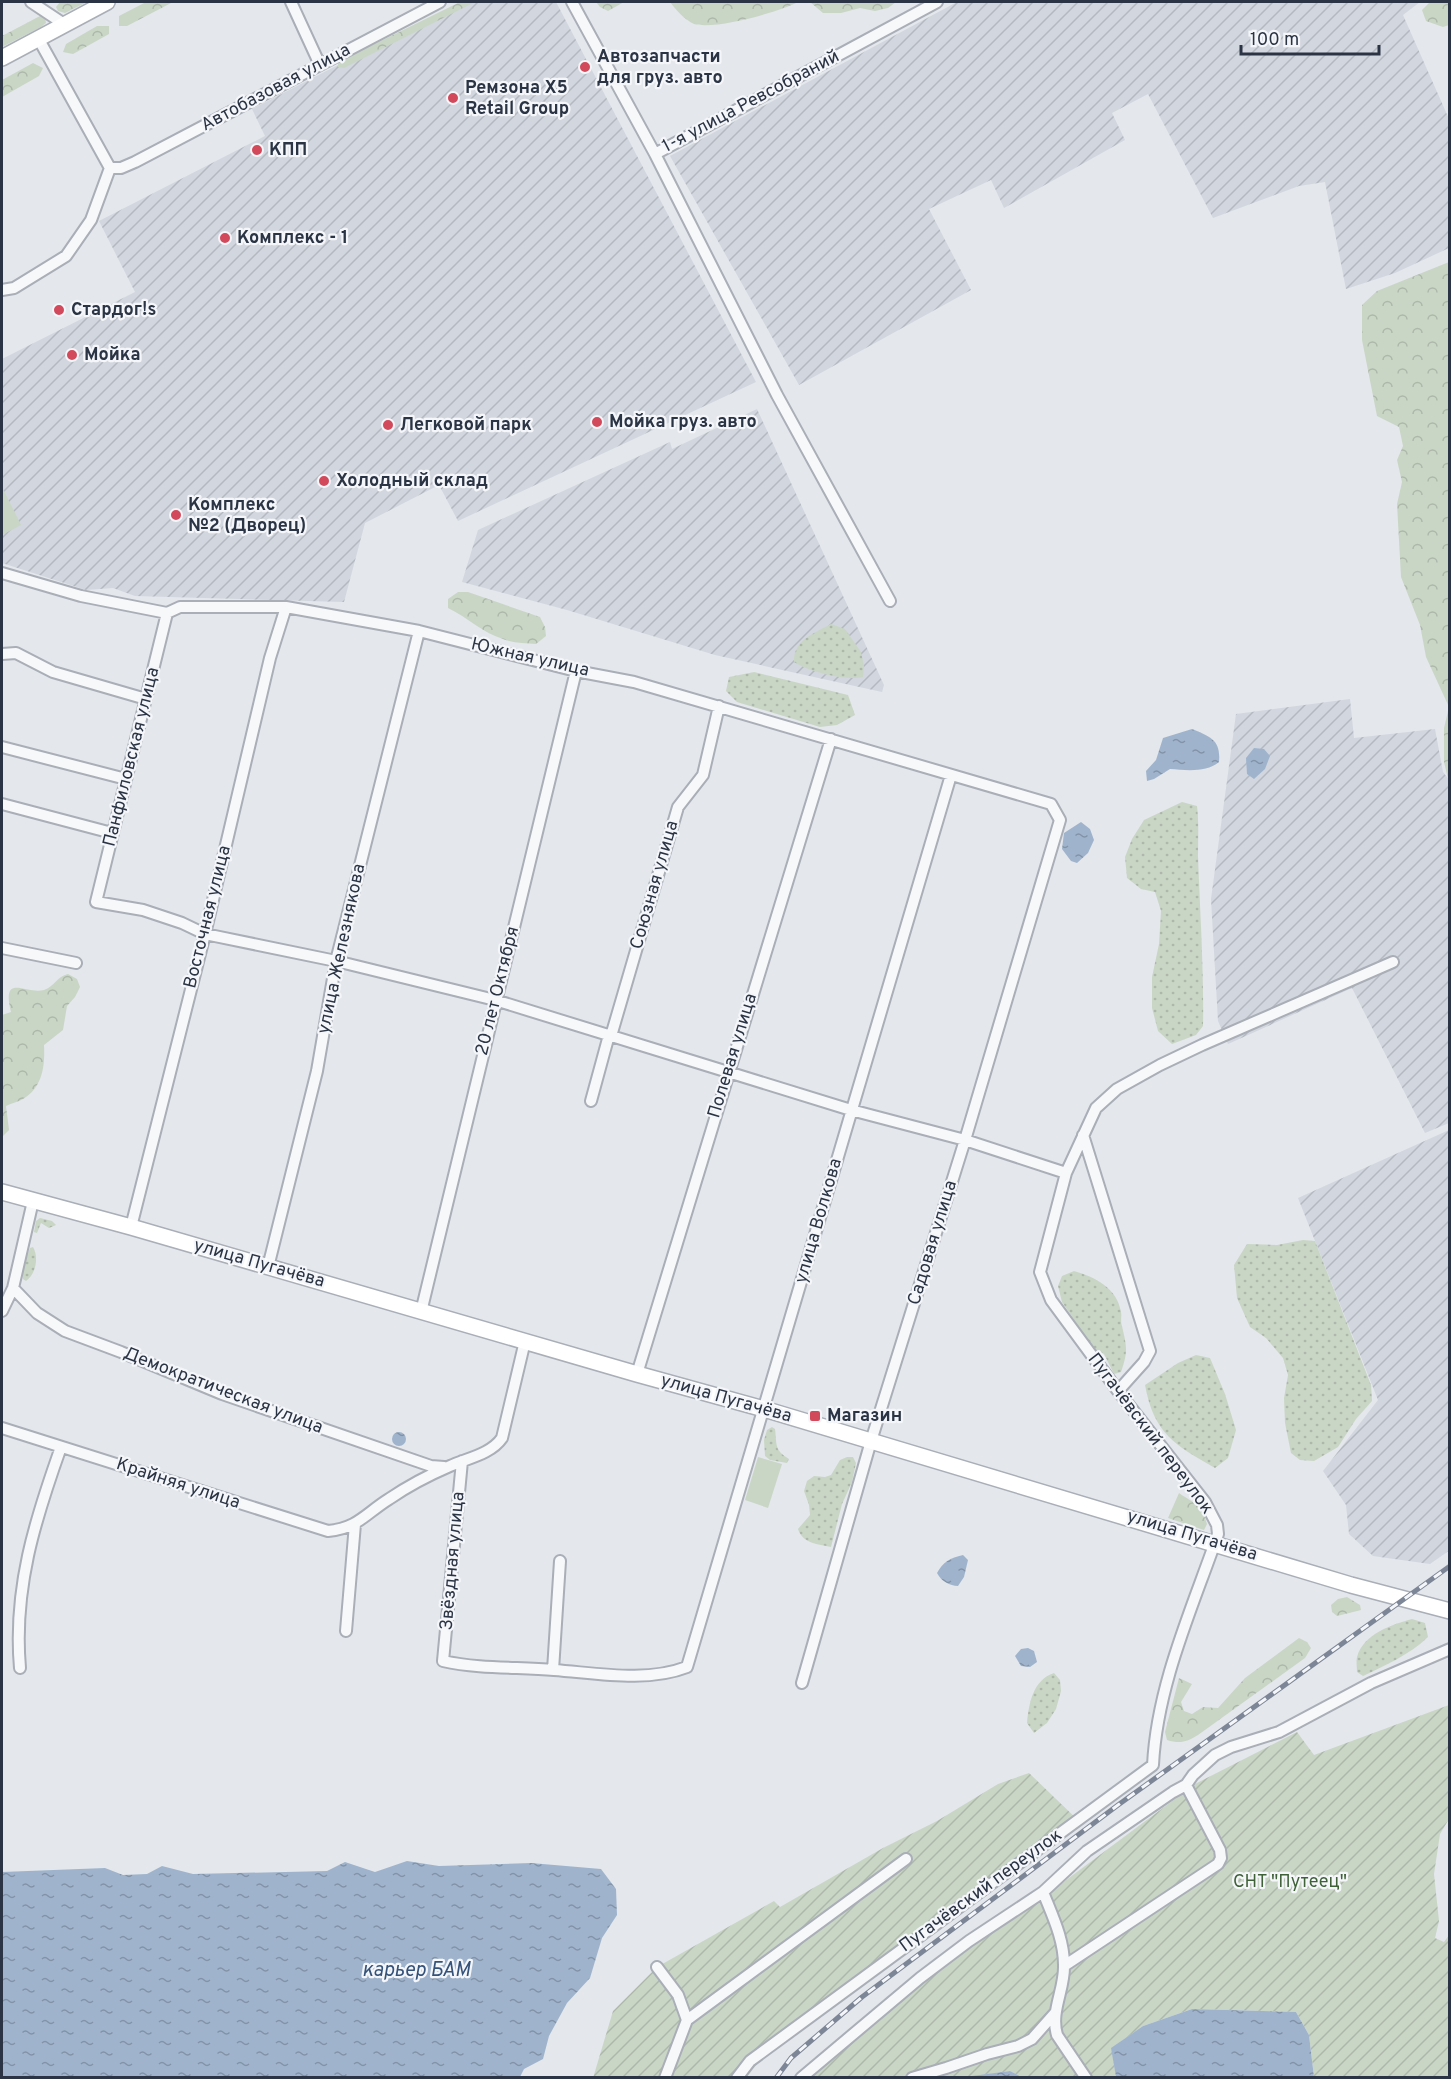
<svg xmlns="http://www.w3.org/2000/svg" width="1451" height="2079" font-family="Overpass,sans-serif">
<defs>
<pattern id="industrial-furrows" width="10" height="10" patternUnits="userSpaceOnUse" patternTransform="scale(1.5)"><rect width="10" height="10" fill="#d2d6de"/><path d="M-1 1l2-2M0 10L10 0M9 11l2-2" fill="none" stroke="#b4b8c0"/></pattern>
<pattern id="grass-dots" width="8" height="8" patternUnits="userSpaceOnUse" patternTransform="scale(1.5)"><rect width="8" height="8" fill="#c9d6c5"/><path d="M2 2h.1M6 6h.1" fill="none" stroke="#adb8ab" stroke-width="1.8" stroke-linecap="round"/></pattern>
<pattern id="forest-crowns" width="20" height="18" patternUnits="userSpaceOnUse" patternTransform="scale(1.5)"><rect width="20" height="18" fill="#c9d6c5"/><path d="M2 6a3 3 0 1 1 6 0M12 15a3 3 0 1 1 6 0" fill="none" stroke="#adb8ab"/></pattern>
<pattern id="garden-furrows" width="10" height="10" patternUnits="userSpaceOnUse" patternTransform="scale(1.5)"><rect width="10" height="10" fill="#c9d6c5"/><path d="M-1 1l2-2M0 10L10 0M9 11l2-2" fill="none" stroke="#adb8ab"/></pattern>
<pattern id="water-ripples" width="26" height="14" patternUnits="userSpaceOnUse" patternTransform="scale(1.5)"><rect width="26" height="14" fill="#9fb4cc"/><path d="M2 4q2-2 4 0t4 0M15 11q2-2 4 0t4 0" fill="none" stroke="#8293a7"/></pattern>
</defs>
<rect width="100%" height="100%" fill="#e4e7ec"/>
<path fill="url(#industrial-furrows)" d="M461,2H556L756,382L458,521L439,485L365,523L344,602L135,596L113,588L86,590L2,563V359L135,292L99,221L265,136L252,109Z
M957,2H1420L1403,15L1449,119V248L1395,273L1346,289L1325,182L1299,186L1213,218L1148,94L1112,113L1125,140L1004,208L991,180L929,209L971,290L799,385L670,156Z
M757,409L884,685L882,692L715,655L567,610L462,582L478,530L670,442L672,449Z
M1350,699L1354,738L1435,729L1443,772L1450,781L1449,1123L1425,1133L1352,988L1228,1044L1218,1021L1211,899L1236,714Z
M1449,1130L1450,1550L1430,1564L1373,1556L1349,1534L1346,1505L1323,1471L1378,1400L1298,1198Z"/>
<path fill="url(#grass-dots)" d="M831,624L845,629L861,652L864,666L863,677C846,681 809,672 794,662C793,640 815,633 831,624Z
M754,672L848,695L855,715L837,725L820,727L737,702L726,691L729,677Z
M1182,802L1197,806C1199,823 1198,839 1198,856C1200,913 1204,969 1203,1026L1196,1035L1172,1044L1158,1031L1152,1008V977L1159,944L1161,911L1155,892L1141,889L1127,878L1125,857L1132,839L1144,820Z
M40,1218L52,1221L56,1225L49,1228L41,1223L37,1233L34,1232L36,1221Z
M1303,1240L1315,1241L1371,1385L1372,1401L1356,1419L1338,1447L1314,1461L1300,1460L1291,1453L1285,1423L1284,1398L1288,1375L1283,1358L1266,1338L1250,1327L1237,1298L1234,1265L1247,1244L1277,1245Z
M33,1247C39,1257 36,1274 26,1281L23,1279C22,1268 26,1258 30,1248Z
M1074,1271C1095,1277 1117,1288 1121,1312C1122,1317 1120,1321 1122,1326C1127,1348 1128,1351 1121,1372L1114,1374L1104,1354L1094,1349L1062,1302L1058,1286L1062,1276Z
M1196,1355L1210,1358L1225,1394L1236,1430L1228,1458L1215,1468C1175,1445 1154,1434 1145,1385L1178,1363Z
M772,1427L775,1429C777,1445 774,1450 789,1459L787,1463L770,1460L765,1456L764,1440L767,1430Z
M847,1457H853L856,1463L852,1482L842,1504L831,1547C818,1544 803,1544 798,1529L810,1515L809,1505L804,1491L807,1481L814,1476L825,1477L831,1475L840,1460Z
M1412,1619L1425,1623L1428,1637C1409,1655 1386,1665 1363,1676L1357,1672C1357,1668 1356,1661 1357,1657C1363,1634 1393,1624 1412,1619Z
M1054,1673L1060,1680L1061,1691L1056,1709L1047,1723L1034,1733L1027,1723C1029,1703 1033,1680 1054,1673Z"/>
<path fill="url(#forest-crowns)" d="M60,2H87L65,13L58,11L56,7Z
M146,2H173L127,26H119V16Z
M460,2H475L344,68L338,67V62Z
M596,2H624L608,11L600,7Z
M670,2H798C779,12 715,30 694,24C685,20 675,9 670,2Z
M810,2H896L888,8L875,11L860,8L841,13H823Z
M1430,2H1449V25L1443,27L1426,21L1422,10Z
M40,16L45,17L46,23L41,27L2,47V36Z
M97,26H109V34L73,54L63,52L66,44Z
M33,63L43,68L39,76L2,97V80Z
M1449,262V783L1444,762V728L1449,707L1426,657L1420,625L1401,577L1397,504L1402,482L1397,460L1403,446L1399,427L1377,416L1362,340V305L1377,291Z
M458,592H468L540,617L545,627L546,636L536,644C525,643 513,643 503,639C483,633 467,617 448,608V599Z
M68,974L77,979L80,987L75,997L67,1006L63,1030L44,1045C45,1065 43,1087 23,1099C18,1102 12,1103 6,1106L9,1130L2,1137V1015L11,1012C1,972 26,995 44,990C54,987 57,976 68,974Z
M1179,1493C1194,1504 1201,1502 1207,1524L1204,1530L1168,1518Z
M1347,1597L1360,1605L1361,1610L1337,1616L1332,1612L1331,1605L1338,1599Z
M1299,1638L1307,1642L1311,1648L1305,1658L1198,1735C1187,1742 1180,1744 1167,1740L1165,1732L1179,1678L1192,1684L1181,1702L1184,1711L1192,1714L1203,1707L1218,1708L1245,1678Z"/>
<path fill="url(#garden-furrows)" d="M1449,1705V1819L1440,1834L1434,1874L1439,1921L1435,1938L1444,1942L1449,1935V2077H1314L1309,2035L1296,2012L1192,2009L1143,2026L1112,2048L1116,2077H1022L1010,2071L964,2078H808L828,2058L961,1952L1030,1907L1195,1784L1297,1732L1314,1755Z
M1029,1773L1082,1824L844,1997L757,2064L747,2077L593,2078L613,2011L657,1967L774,1901L780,1907L883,1848L937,1821L998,1784Z"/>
<path fill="#c9d6c5" d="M2,487L21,525L2,535Z
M758,1457L782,1464L768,1508L745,1500Z"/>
<path fill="url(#water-ripples)" d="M1192,729C1211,737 1221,740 1219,762C1206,773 1185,770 1170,769L1154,779L1147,781L1146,771L1156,760L1163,738Z
M1254,748L1264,749L1270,756L1265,769L1254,779L1247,774L1246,758Z
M1081,822L1090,829L1094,840L1088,853L1077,863L1071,861L1062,849L1064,833Z
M392 1439a7 7 0 1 1 14 0a7 7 0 1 1-14 0Z
M963,1555L968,1560L964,1577L958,1586C950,1586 941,1581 937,1573C943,1562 950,1558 963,1555Z
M1028,1648L1034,1651L1037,1662L1030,1667L1021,1666L1015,1656L1021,1649Z
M407,1861L439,1866L531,1863L601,1869L616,1889L617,1915L602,1938L590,1978L567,2003L549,2036L543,2059L524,2069L520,2077H2V1872L105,1868L123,1875L147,1874L162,1866L193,1874L327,1871L345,1862L375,1872Z
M1192,2009L1296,2012L1309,2035L1314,2077H1116L1111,2048L1143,2026Z
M1010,2071L1022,2077H964Z"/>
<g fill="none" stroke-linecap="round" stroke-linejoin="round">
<defs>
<path id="street" d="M31,2L64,24
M291,2L320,65
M572,2L655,154L777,395L890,601
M655,154L937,2
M110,168H121L135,162L440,2
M2,290L14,288L66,256L91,220L110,168L38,38
M2,573L81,596L167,613L180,607H286L419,631L576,671L634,682L1051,804L1060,820L965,1140L871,1441L802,1683
M167,613L96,902L143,910L182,923L205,934L336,961L495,1000L851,1110L965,1140L1066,1173
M2,654L16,653L53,672L146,699
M2,747L126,779
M2,804L112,833
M2,948L76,963
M611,1036L678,807L703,775L719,706
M591,1101L609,1035
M1083,1135L1150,1351L1144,1362L1118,1391
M131,1227L205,934L270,658L286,607
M268,1267L317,1071L336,961L419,631
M13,1288L37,1313L65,1331L121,1352L222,1394L431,1466L444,1467
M2,1311L13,1288L33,1201
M421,1312L576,671
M637,1374L831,739
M2,1428L328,1531C358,1528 365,1514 389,1499C408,1486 429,1475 450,1466C468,1458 491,1454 502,1438L525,1341
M462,1461L443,1661C479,1669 517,1667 554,1670C596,1673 646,1683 687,1667L951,775
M346,1631L355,1524
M20,1668C13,1589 35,1520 61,1447
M553,1670L560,1561
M1043,1892C1052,1915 1064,1939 1064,1965C1065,1989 1050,2011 1057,2035L1086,2078
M1064,1966L1218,1864L1221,1858L1220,1850L1186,1785
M657,1967L678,1995L687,2020
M665,2078L687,2020L906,1859
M737,2078L750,2061L1153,1765C1157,1685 1192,1609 1218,1534L1217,1525L1205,1502L1118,1391L1051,1300L1040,1272L1066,1173L1096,1108L1117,1089L1160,1065L1202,1045L1393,962
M801,2078L920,1978L969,1941L1043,1892L1087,1851L1173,1792L1186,1785L1193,1775L1215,1755L1231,1747L1279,1732L1371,1683L1450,1649
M912,2078L946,2068L987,2054L1018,2046L1032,2039L1055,2013"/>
<path id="secondary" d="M2,58L107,2
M2,1192L131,1227L637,1374L764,1409L1351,1585L1450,1611"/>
</defs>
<use href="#street" stroke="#a9aeb7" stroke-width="14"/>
<use href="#secondary" stroke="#a9aeb7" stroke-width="18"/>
<use href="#street" stroke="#f7f8fa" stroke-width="10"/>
<use href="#secondary" stroke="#fff" stroke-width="15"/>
<defs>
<path id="rail" d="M776,2078L791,2058L862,1997L1118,1805L1450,1566"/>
</defs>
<use href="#rail" stroke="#7d8696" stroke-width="5"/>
<use href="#rail" stroke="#f4f6f9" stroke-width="3" stroke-dasharray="9" stroke-linecap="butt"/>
</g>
<g fill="#d1495b" stroke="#f4f6f9" stroke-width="2">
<circle cx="585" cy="67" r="6"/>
<circle cx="453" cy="98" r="6"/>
<circle cx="257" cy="150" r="6"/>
<circle cx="225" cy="238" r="6"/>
<circle cx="59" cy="310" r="6"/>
<circle cx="72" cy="355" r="6"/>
<circle cx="597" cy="422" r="6"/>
<circle cx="388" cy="425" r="6"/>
<circle cx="324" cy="481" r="6"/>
<circle cx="176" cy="515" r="6"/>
<rect x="809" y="1410" width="12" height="12" rx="3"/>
</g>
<g text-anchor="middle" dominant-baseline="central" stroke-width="4.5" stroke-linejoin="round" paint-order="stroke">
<g font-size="18" font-weight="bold" fill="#2b3445" stroke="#f4f6f9" text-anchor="start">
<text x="597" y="57">Автозапчасти<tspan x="597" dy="21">для груз. авто</tspan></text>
<text x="465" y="88">Ремзона X5<tspan x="465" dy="21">Retail Group</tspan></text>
<text x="269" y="150">КПП</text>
<text x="237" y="238">Комплекс - 1</text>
<text x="71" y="310">Стардог!s</text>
<text x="84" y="355">Мойка</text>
<text x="609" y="422">Мойка груз. авто</text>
<text x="400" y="425">Легковой парк</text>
<text x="336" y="481">Холодный склад</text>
<text x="188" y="505">Комплекс<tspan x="188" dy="21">№2 (Дворец)</tspan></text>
<text x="827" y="1416">Магазин</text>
</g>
<g font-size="18" fill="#2b3445" stroke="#f4f6f9">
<text transform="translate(276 88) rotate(-28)">Автобазовая улица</text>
<text transform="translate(751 102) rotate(-28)">1-я улица Ревсобраний</text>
<text transform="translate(530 658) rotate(13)">Южная улица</text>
<text transform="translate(132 757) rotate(-76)">Панфиловская улица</text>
<text transform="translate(655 885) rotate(-74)">Союзная улица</text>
<text transform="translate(208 917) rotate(-76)">Восточная улица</text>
<text transform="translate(342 949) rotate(-78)">улица Железнякова</text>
<text transform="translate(498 991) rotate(-76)">20 лет Октября</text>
<text transform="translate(733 1056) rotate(-73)">Полевая улица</text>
<text transform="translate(819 1221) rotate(-74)">улица Волкова</text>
<text transform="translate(933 1243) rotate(-73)">Садовая улица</text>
<text transform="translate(259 1264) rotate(16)">улица Пугачёва</text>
<text transform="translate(223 1391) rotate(21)">Демократическая улица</text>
<text transform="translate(726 1399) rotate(16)">улица Пугачёва</text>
<text transform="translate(1150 1434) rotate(53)">Пугачёвский переулок</text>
<text transform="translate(178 1484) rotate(18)">Крайняя улица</text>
<text transform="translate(1192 1536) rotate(17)">улица Пугачёва</text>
<text transform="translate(453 1561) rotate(-85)">Звёздная улица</text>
<text transform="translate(981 1891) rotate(-36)">Пугачёвский переулок</text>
</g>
<g font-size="18" fill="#3f6138" stroke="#f4f6f9">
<text x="1290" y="1882">СНТ "Путеец"</text>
</g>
<g font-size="20" font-style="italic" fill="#34527a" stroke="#f4f6f9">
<text x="416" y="1971">карьер БАМ</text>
</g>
</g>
<rect width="1451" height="2079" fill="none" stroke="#2b3445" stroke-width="6"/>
<path d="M1241 45v9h138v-9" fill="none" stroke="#2b3445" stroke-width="3"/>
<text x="1250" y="45" font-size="18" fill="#2b3445" stroke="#f4f6f9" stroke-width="4.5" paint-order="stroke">100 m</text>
</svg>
